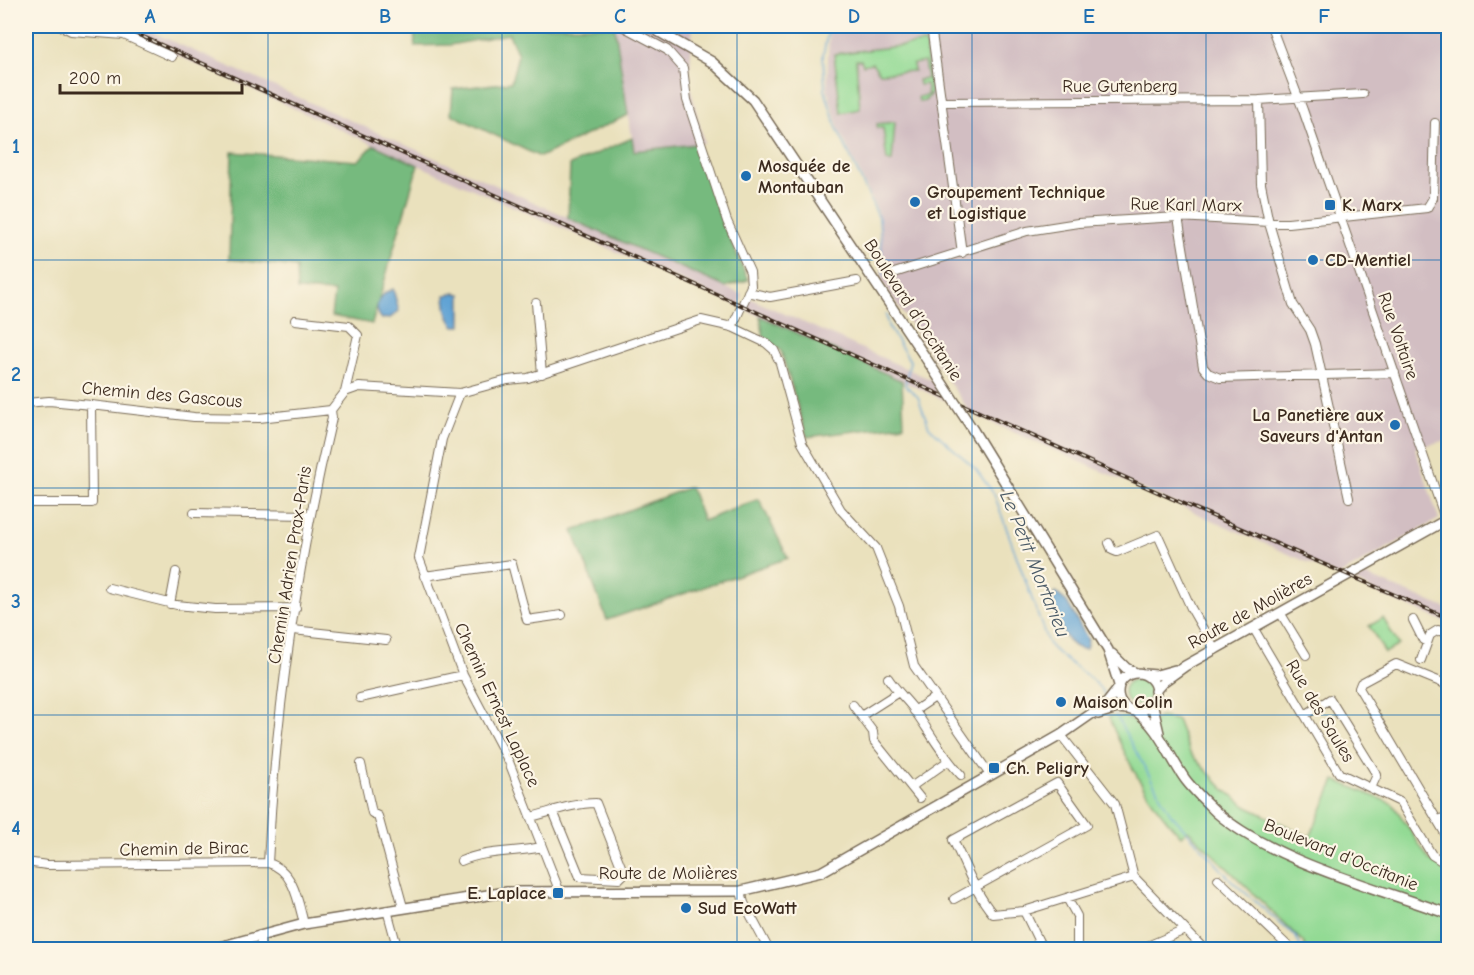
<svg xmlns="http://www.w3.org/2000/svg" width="1474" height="975" font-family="'Comic Neue',sans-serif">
<rect width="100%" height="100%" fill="#fcf5e5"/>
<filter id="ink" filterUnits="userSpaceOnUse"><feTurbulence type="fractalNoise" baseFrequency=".0167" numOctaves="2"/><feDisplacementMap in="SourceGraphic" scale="12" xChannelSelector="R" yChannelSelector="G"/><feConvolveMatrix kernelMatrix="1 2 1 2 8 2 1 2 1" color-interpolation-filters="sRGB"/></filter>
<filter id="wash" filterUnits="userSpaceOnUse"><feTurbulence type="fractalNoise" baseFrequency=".008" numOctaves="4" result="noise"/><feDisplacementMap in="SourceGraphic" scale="24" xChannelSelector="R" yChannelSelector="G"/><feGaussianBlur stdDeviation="1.35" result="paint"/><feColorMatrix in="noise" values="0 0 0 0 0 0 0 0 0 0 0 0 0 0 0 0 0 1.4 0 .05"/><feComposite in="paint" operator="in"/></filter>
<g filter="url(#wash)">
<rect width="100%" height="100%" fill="#eae1bd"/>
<path fill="#d2bec2" d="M113,26H138L743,295L739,306L418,165Z
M611,26H693L689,82L704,143L634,151L615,28Z
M704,26H1448V440L1415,448L1439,519L1338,576L970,413L882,282L878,212L839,129L827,88L829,30Z
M749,298L932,380L946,401L744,309Z
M1362,574L1448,609V623L1383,596L1353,580Z"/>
<path fill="#93da94" stroke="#678259" stroke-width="1.5" d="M925,43L931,94L925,101L919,102L918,97L928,95L926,84L919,85L918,80L927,79L924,62L913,64L914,71L880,73L872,63L863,65L861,60H856L860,109L841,113L834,54Z
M895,122L892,161H887L883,128H877V124Z
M1383,618L1399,645L1385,653L1369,626Z
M1124 692a13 13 0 1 1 26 0a13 13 0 1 1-26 0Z
M1108,716L1125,717L1142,726L1160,717L1177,720L1190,753L1223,788L1247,807L1310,837L1335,780L1393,804L1430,861L1448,869V949H1306L1303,942L1188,830L1181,836C1147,801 1127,760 1108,716Z"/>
<path fill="#76ba7e" stroke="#58724e" stroke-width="1.5" d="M414,26H611L615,28L628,115L540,157L451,114L453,89L511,82L518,55L509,34L450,45L415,46Z
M632,138L634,151L696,144L721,218L748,280L725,287L568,218L570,165Z
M374,145L418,165L372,324L331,316L334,292L297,290L296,267L229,259L232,152L358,161Z
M760,316L902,381L904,425L807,437L781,351L764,338Z
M690,487L703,521L759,499L788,558L607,620L573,531Z"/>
<path fill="#61a3d4" stroke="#4e6679" stroke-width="1.5" d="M393,289L399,311L390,318L382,319C371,307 380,294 393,289Z
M455,293L461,294V326H455C446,317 446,306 445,295Z
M1056,593L1067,602L1088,640L1086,649C1064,651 1053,612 1053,595Z"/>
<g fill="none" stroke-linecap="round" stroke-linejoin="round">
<path stroke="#61a3d4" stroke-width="1.5" d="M829,26L823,55L825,90L836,126L879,218L884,275
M886,314L888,326L910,361L905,385L918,397L929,427L975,468L994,494L1048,643C1065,665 1092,672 1106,697
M1115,714L1170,813L1232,881L1296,937L1302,950"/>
</g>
</g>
<g filter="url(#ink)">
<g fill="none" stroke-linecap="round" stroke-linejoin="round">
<defs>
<path id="minor" d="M61,26L71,31L124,35L172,57
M622,26L667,50L683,68L687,100L727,221L750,272L751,286L732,327
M931,26L962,253
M1271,26L1303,110L1446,521
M1259,100L1261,184L1269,223L1293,304L1310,330L1315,344L1349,498
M941,102L1259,100L1363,94
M1178,217L1203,367L1208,373L1220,378L1395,373
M891,274L1027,231L1078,223L1178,217L1288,223L1427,208L1433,198L1435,123
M748,292L770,297L857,281
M536,303L542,374
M295,320L349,326L358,335L345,392
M460,393L442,439L419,558L463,675L509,762L559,890
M26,403L49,401L91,405L194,417L259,418L331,410
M331,410L345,392L359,387L460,393L508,380L528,378L701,320L732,327L766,343L774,350L780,363L802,443L841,510L876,548L899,606L914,666L990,775
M26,503H92L91,405
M194,513L310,515
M1109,543L1112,550L1117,552L1158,535L1191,608L1215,650
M424,576L512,564L527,620L562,615
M109,588L177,605L215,609L296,608
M170,604L176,572
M1281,614L1306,655
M1413,620L1423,640L1427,642
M1254,629L1339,773L1400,802L1432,855L1448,865
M293,630L386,640
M1421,660L1430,635L1438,630L1448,634
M888,678C895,689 904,697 912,707C929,730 941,754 961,775
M360,698L463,675
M853,705L873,732L874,741L920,798
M914,711L935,697
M1305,715L1330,699L1377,775L1371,788
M861,716L897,693
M1061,735L1115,804L1134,877L1205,950
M361,764L372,813L378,816L403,907
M911,787L948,761
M531,817C551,812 574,803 596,803L624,874L619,879L580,877L553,811
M1438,821L1448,815
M1446,835L1359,688L1361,683L1396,664L1448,685
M461,861C486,850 515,853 542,847
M26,862L47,865L268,863C294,870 298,901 304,924
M268,863C275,716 298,561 332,418L331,410
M1218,879L1292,950
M741,891L744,903L769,950
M1067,898L1077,916V950
M954,899L1087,825L1057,783L953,840C965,864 975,893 993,914L1024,911L1134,877
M387,910L398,950
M1024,911L1043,950
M260,935L261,950
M1138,950L1185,930"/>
<path id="major" d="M649,26L712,62L753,100L927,360
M973,430L1108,650L1119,685
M1112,654L1126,668L1136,673
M1118 692a19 19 0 1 1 38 0a19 19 0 1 1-38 0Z
M1144,674L1157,675L1175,670
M1155,691L1164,681L1185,666L1448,519
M1152,703L1159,733
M1134,710C1159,726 1168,755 1185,779C1193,790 1206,802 1216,812C1272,861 1377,888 1448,914
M1098,714L1117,708L1128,709
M208,950L304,924L507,892L741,891L821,872L1061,735L1107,703L1118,689"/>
</defs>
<use href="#minor" stroke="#786a56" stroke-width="10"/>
<use href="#major" stroke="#786a56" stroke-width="12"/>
<use href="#minor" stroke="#fff" stroke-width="8"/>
<use href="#major" stroke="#fff" stroke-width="9"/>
<defs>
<path id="rail" d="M119,26L1173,499L1448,618"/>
</defs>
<use href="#rail" stroke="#3b2a1e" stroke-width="4"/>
<use href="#rail" stroke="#fcf5e5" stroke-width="1.5" stroke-dasharray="4.5" stroke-linecap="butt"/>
<defs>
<path id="major-bridge" d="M927,360L973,430"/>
</defs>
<use href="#major-bridge" stroke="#786a56" stroke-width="12" stroke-linecap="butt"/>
<use href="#major-bridge" stroke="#fff" stroke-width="9"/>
</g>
</g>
<path fill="none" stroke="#1f6fb2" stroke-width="1.5" stroke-opacity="0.55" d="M268,26V950M502,26V950M737,26V950M972,26V950M1206,26V950M26,260H1448M26,488H1448M26,715H1448"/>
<g fill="#1f6fb2" stroke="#fcf5e5" stroke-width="2">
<circle cx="746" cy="176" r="6"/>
<circle cx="915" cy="202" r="6"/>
<rect x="1324" y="199" width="12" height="12" rx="3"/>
<circle cx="1313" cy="260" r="6"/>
<circle cx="1395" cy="425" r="6"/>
<circle cx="1061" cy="702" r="6"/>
<rect x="988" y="762" width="12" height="12" rx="3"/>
<rect x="552" y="887" width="12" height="12" rx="3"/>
<circle cx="686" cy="908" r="6"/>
</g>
<g text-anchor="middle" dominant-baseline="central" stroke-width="4.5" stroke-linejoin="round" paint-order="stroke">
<g font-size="18" fill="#3b2a1e" stroke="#fcf5e5">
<text x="1120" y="86">Rue Gutenberg</text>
<text transform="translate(1186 205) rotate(1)">Rue Karl Marx</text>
<text transform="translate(913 310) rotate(57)">Boulevard d'Occitanie</text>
<text transform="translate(1398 336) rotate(71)">Rue Voltaire</text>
<text transform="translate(162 395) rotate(5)">Chemin des Gascous</text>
<text transform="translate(290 565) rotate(-81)">Chemin Adrien Prax-Paris</text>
<text transform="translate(1250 611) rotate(-29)">Route de Molières</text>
<text transform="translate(497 705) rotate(65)">Chemin Ernest Laplace</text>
<text transform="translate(1320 711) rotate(59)">Rue des Saules</text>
<text transform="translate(184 849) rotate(-1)">Chemin de Birac</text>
<text transform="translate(1341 855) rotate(22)">Boulevard d'Occitanie</text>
<text x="668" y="873">Route de Molières</text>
</g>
<g font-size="18" font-weight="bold" fill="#3b2a1e" stroke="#fcf5e5" text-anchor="start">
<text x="758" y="166">Mosquée de<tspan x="758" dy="21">Montauban</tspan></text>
<text x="927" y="192">Groupement Technique<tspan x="927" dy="21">et Logistique</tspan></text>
<text x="1342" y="205">K. Marx</text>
<text x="1325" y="260">CD-Mentiel</text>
<text x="1383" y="415" text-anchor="end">La Panetière aux<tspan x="1383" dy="21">Saveurs d'Antan</tspan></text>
<text x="1073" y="702">Maison Colin</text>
<text x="1006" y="768">Ch. Peligry</text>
<text x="546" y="893" text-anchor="end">E. Laplace</text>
<text x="698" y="908">Sud EcoWatt</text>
</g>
<g font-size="20" font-style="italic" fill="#4a5a67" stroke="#fcf5e5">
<text transform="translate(1035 564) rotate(68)">Le Petit Mortarieu</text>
</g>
</g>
<rect width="1474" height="975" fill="none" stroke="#fcf5e5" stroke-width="66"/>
<path d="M60 84v9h182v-9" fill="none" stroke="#3b2a1e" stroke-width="3"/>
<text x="69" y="84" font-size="18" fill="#3b2a1e" stroke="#fcf5e5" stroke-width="4.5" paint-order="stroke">200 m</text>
<rect x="33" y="33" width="1408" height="909" fill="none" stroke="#1f6fb2" stroke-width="2"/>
<g font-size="20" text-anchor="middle" font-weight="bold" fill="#1f6fb2">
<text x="150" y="23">A</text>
<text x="385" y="23">B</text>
<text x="620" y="23">C</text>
<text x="854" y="23">D</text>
<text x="1089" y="23">E</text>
<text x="1324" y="23">F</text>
<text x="16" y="153">1</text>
<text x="16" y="381">2</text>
<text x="16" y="608">3</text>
<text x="16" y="835">4</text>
</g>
</svg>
